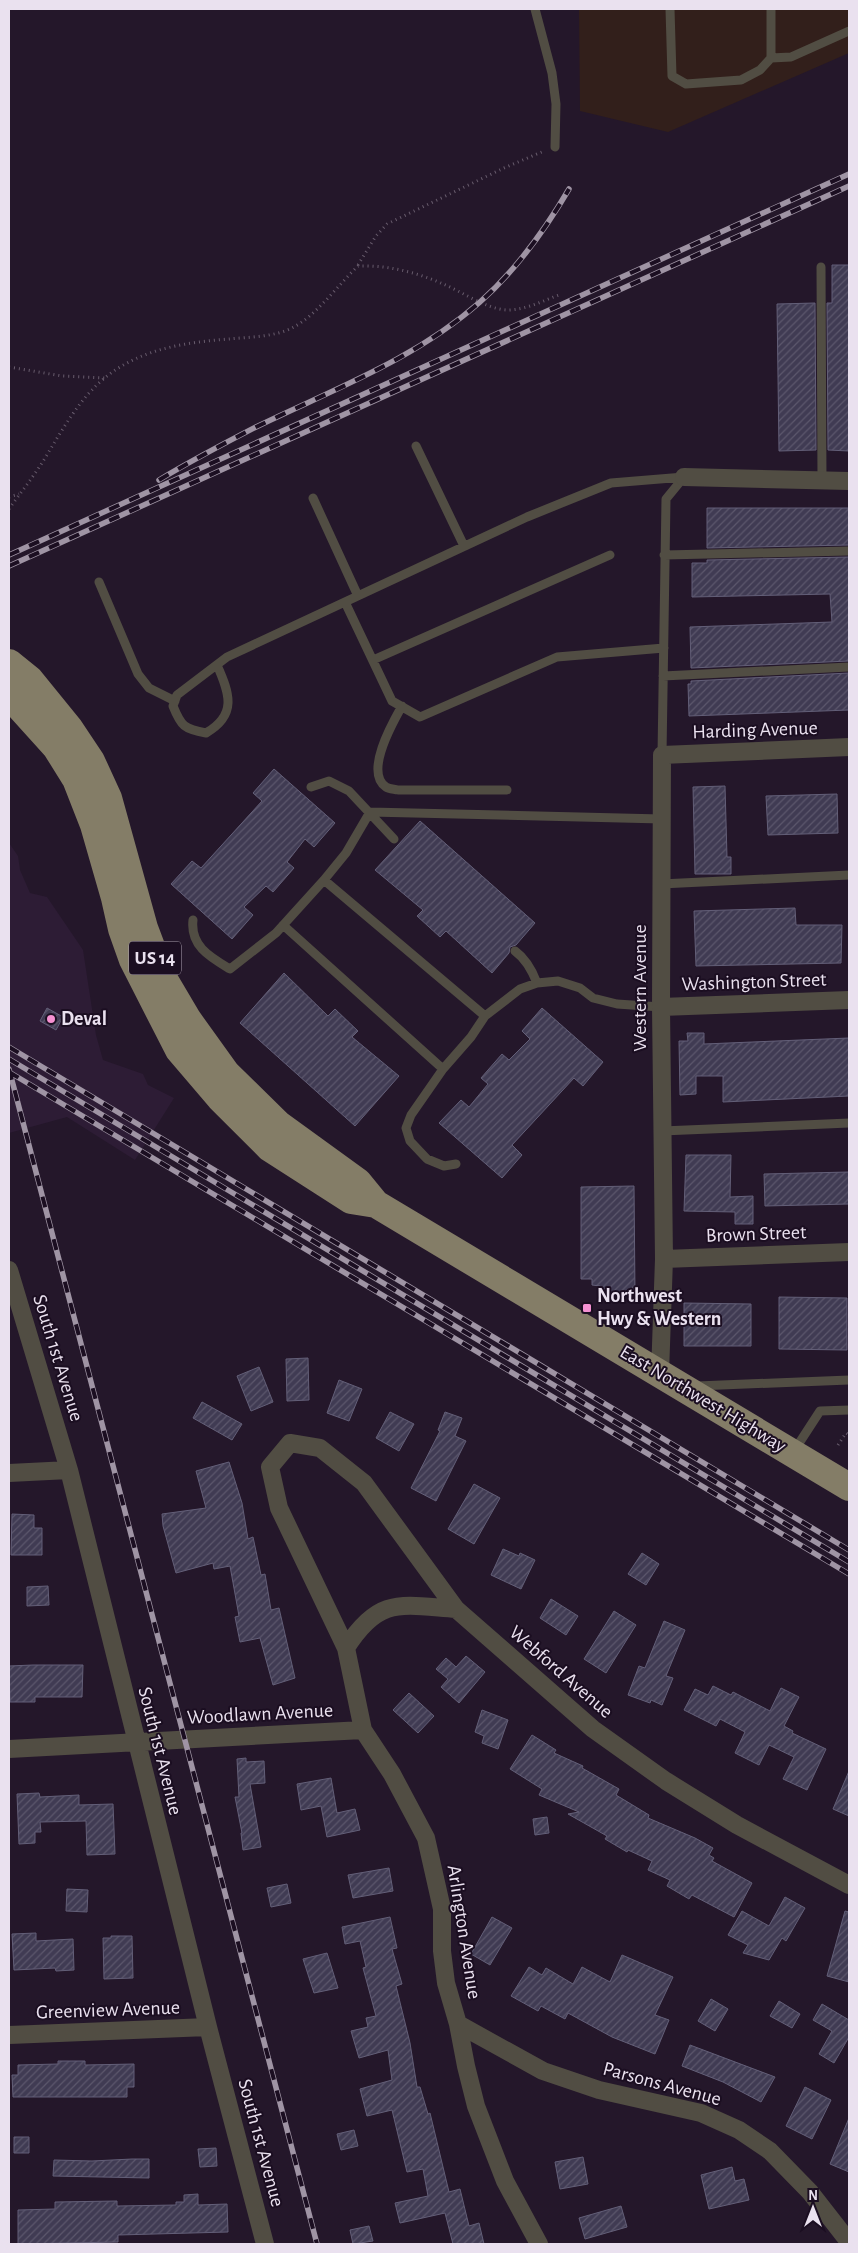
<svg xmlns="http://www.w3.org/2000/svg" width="858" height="2253" font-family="'Alegreya Sans',sans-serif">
<defs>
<pattern id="building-hatch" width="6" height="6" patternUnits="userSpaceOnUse" patternTransform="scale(1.25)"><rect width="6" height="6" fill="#403b53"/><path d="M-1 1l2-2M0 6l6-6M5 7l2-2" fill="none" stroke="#5c576c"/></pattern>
</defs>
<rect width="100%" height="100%" fill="#24172a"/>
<path fill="#321f1b" d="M579,9H849V53L668,132L580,111Z"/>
<path fill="#2d1c35" d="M9,843L18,856L20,870L30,893L47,897L83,950L96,1035L103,1060L143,1074L148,1085L174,1098L135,1160L67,1117L9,1133Z"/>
<path fill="url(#building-hatch)" stroke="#635f78" d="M832,265H849V451L828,450L827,303H832Z
M815,303L816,450L779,451L777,304Z
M707,508H849V545L707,548Z
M849,557V661L691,668L690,627L832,622L830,594L692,597V563H707V560Z
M849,673V710L689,716L688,684H691V681Z
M274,769L335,823L314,847L305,839L287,862L294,868L273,892L266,886L244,907L253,915L232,939L171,884L192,861L201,868L262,801L253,793Z
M725,786L727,857H731V874H695L693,787Z
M837,794L838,833L768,835L766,796Z
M420,821L535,923L516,945L510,947L509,953L492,973L446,931L440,937L417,916L423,910L375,870Z
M795,908L796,925H842L841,963L696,966L694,911Z
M284,973L328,1016L335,1009L358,1031L352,1037L399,1076L355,1126L240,1023Z
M47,1008L63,1017L56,1030L40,1021Z
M542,1008L603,1062L583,1086L574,1078L512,1145L522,1155L502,1178L439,1123L461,1100L469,1107L488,1084L481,1078L502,1054L509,1060L530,1039L522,1031Z
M687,1033H704V1044L849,1038V1096L723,1102V1076H696V1094L680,1095L679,1041H688Z
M686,1155H731L730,1197L753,1196V1224H735V1212L684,1211Z
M849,1172V1204L765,1206L764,1174Z
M634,1186L635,1295L606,1294V1289H600V1286L592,1285V1279H581V1187Z
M779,1297L847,1298V1350L779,1349Z
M684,1303L751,1304V1346H684Z
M308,1358L309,1400L287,1401L286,1359Z
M259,1367L273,1402L251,1411L237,1376Z
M339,1380L362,1389L349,1421L327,1413Z
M202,1402L242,1424L232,1440L193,1418Z
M390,1412L414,1424L399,1451L376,1438Z
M445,1412L462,1418L455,1436L466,1441L436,1501L411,1488L440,1431L438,1430Z
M229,1462L242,1503L248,1539L253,1537L261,1575L265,1574L271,1610L279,1608L295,1678L273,1685L260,1638L240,1642L235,1617L239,1616L230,1566L214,1569L213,1563L176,1573L163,1526L162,1514L206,1508L196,1471Z
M474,1484L500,1498L474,1544L448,1529Z
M12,1514L34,1515V1528H42V1555H11Z
M503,1549L519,1556L520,1553L535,1560L521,1589L491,1575Z
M642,1553L659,1564L646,1585L628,1574Z
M48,1586L49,1605L27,1606V1587Z
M551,1599L578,1616L566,1635L540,1618Z
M614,1611L636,1625L606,1673L584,1659Z
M664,1621L685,1630L666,1676L673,1678L662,1705L651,1700L650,1703L628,1695L639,1666L645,1668Z
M466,1656L485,1672L459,1703L441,1687L448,1679L436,1669L446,1658L456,1667Z
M33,1665H83L82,1697H35V1702H10L9,1666Z
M713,1686L731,1695L733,1692L770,1711L781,1688L799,1697L784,1726L793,1731L792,1733L826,1749L807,1790L783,1779L794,1757L769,1745L759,1765L735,1753L745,1732L720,1719L716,1726L684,1710L695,1689L708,1695Z
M409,1693L434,1716L418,1733L393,1710Z
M482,1710L508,1720L498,1749L482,1743L484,1736L475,1732Z
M532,1735L556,1750L554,1753L583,1766L582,1768L619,1789L616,1795L649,1815L648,1818L695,1838L713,1848L709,1855L714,1858L712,1861L752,1883L734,1917L692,1895L689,1899L667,1886L670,1880L648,1870L652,1861L628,1850L627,1852L605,1839L607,1836L568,1814L579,1812L539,1795L542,1789L510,1769Z
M246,1758V1762L264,1761L265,1783L250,1784L261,1847L243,1850L241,1833H242L235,1797H239L237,1759Z
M849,1771V1816L833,1809Z
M331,1778L337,1813L355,1809L360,1830L327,1837L321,1806L301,1810L297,1784Z
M39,1793L40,1797L79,1795V1805L113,1804L115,1854L87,1855L86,1821L40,1822L41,1832H35V1843L19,1844L17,1794Z
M547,1817L549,1833L535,1835L533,1819Z
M389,1868L393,1891L353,1898L348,1875Z
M287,1884L291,1903L271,1907L267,1888Z
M67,1889L88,1890L87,1912L66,1911Z
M785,1897L805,1908L786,1941L782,1938L769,1960L743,1953L748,1945L728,1935L742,1911L769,1926Z
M845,1911L849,1912V1982L827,1976Z
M390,1917L397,1948L392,1949L402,1984L396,1986L410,2043L417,2087H420L428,2114L430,2113L449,2192L460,2189L469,2226L479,2223L484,2244H453L445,2213L400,2223L395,2203L428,2196L423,2169L407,2172L392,2110L367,2116L360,2089L392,2080L388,2050L359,2058L351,2031L368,2027L366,2018L376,2016L363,1968L366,1967L360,1941L345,1944L342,1927Z
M492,1917L512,1928L490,1965L471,1954Z
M36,1933V1941L73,1939L74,1970L56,1971L55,1968L14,1970L12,1934Z
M111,1936H132L133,1978L104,1979L103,1938H111Z
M327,1953L338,1988L314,1993L303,1959Z
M622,1955L673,1977L655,2015L669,2020L655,2054L612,2037L568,2013L565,2019L541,2006L538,2011L511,1996L529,1967L542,1975L546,1968L573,1984L582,1967L610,1982Z
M711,1999L728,2009L715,2031L698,2021Z
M779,2001L800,2014L792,2028L770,2016Z
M822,2004L849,2020V2037L834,2063L819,2054L832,2031L813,2020Z
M690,2045L775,2077L761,2102L723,2082L682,2066Z
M58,2061H85V2065L134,2064V2087H127V2097H13L12,2075H18V2065L58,2064Z
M805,2087L831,2100L812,2139L786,2126Z
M849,2118V2172L830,2164Z
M354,2130L358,2146L341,2150L337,2134Z
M14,2137H29V2153H14Z
M216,2148L217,2166L200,2167L198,2149Z
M583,2157L588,2184L560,2189L555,2162Z
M132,2159H149V2178L53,2176L54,2160L92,2161Z
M732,2167L735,2181L744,2179L749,2200L709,2209L701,2175Z
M198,2194V2205L227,2204L228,2232L118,2235V2242L18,2244V2210L55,2209V2202L117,2201V2206L176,2205V2202H184V2195Z
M621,2206L627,2227L585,2239L579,2218Z
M369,2226L373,2241L353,2244L350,2230Z"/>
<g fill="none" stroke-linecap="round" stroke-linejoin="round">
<path stroke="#685c6d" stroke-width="3" stroke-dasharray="1 4" stroke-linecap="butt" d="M358,265L376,236L387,224L504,168L544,151
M9,367L62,376L105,378
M9,497L19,494
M9,509C19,495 30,481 40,466C63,430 82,390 120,367C153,347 191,342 229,339C249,337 274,337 292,328C316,316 338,285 358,266C387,265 416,272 443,284C463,292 486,309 507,310C526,310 542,301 559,295
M838,1445L846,1433L849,1435"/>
<path stroke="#514d43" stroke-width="9" d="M535,9L552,73L556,104L555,147
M670,9L672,76L686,84L741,80L760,70L771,58V9
M771,58L791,57L849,31
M821,267L822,481
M416,446L464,546
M313,498L358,596
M664,555L849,551
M99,582L138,674L149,688L175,701
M345,602L392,701L420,717L557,657L664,648
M373,660L610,555
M217,665C230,694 237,715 206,733C184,729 181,726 173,706L177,695L227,657L527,517L611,483L684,477
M663,676L849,667
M402,706C393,722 364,772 386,787C389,789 394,789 398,790H507
M662,755L666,499L684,477
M311,787L329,781L349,791L394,839
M324,880L485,1016
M661,884L849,875
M193,920C190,946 210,957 230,969L276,933L324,880L346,853L370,812L662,819
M283,925L443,1069
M515,951C526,959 532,970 537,983
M662,1131L849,1123
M456,1164L444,1166L427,1159L410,1141L406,1128L411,1115L443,1069L471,1037L485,1016L520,989L537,983L558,981L580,988L593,998L617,1004L661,1007
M697,1386L849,1380
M794,1451L820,1411L849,1410"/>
<path stroke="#514d43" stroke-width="18" d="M684,477L849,481
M661,1007L849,1000
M664,1259L849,1252
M9,1270L69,1470L208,2027L265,2244
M660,1374L664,1259L661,1007L662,755L849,747
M9,1473L69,1470
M346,1648C379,1596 401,1605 456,1609
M9,1749L363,1730
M458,2024L543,2071L599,2090L701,2113L739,2130L770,2151L810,2192L849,2242
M9,2035L208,2027
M539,2244L505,2181L476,2106L466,2066L458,2024L446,1983L442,1951V1909L426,1838L392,1774L363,1730L346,1648L279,1508L270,1467L290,1443L320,1448L364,1483L456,1609L593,1729L666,1781L737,1825L849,1885"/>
<path stroke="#847d67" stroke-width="28" d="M9,663L30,680L69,728L91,761L108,798L144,928L162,976L188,1020L226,1073L278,1124L358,1182L376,1204L849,1487
M9,695L56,747L76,779L94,825L115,898L122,929L133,960L179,1050L220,1098L270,1148L351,1200L376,1204"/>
<defs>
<path id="rail" d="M159,480C191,461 223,444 256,427C334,389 414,360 480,302C516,270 545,230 569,189
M9,555L849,174
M9,566L849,186
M9,1047L849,1550
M9,1059L849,1562
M9,1069L317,2244
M9,1072L849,1574"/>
</defs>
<use href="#rail" stroke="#9f94a4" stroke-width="5.5"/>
<use href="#rail" stroke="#1b0e21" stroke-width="4" stroke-dasharray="11" stroke-linecap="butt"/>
</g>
<g fill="#f591d2" stroke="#1b0e21" stroke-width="2">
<circle cx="51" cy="1019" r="5"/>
<rect x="582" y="1303" width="10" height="10" rx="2.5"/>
</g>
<g text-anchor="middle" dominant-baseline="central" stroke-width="4" stroke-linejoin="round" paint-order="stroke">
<rect fill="#1b0e21" stroke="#aca2b1" stroke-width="1" x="129" y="941.5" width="52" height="33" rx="4"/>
<g font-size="19" font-weight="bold" fill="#eae1ef">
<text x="155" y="958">US 14</text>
</g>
<g font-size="20" fill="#eae1ef" stroke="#1b0e21">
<text transform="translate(755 730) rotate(-2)">Harding Avenue</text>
<text transform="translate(754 982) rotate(-2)">Washington Street</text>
<text transform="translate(640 988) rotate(-90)">Western Avenue</text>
<text transform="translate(756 1234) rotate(-2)">Brown Street</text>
<text transform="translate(58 1358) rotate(73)">South 1st Avenue</text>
<text transform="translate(703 1399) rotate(31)">East Northwest Highway</text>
<text transform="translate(561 1672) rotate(41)">Webford Avenue</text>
<text transform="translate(260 1714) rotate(-3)">Woodlawn Avenue</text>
<text transform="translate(160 1751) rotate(76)">South 1st Avenue</text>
<text transform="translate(464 1932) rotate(81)">Arlington Avenue</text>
<text transform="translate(108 2010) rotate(-2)">Greenview Avenue</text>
<text transform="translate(662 2084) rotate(15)">Parsons Avenue</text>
<text transform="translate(261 2143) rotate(75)">South 1st Avenue</text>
</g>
<g font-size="20" font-weight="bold" fill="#eae1ef" stroke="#1b0e21" text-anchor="start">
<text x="61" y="1019">Deval</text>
<text x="597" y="1296">Northwest<tspan x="597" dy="23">Hwy &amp; Western</tspan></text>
</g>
</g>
<rect width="858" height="2253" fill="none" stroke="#eae1ef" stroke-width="20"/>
<g transform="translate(813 2208)" stroke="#1b0e21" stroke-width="4" paint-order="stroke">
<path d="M0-4L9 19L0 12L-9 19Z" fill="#eae1ef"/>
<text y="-8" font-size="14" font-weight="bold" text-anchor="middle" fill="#eae1ef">N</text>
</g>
</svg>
